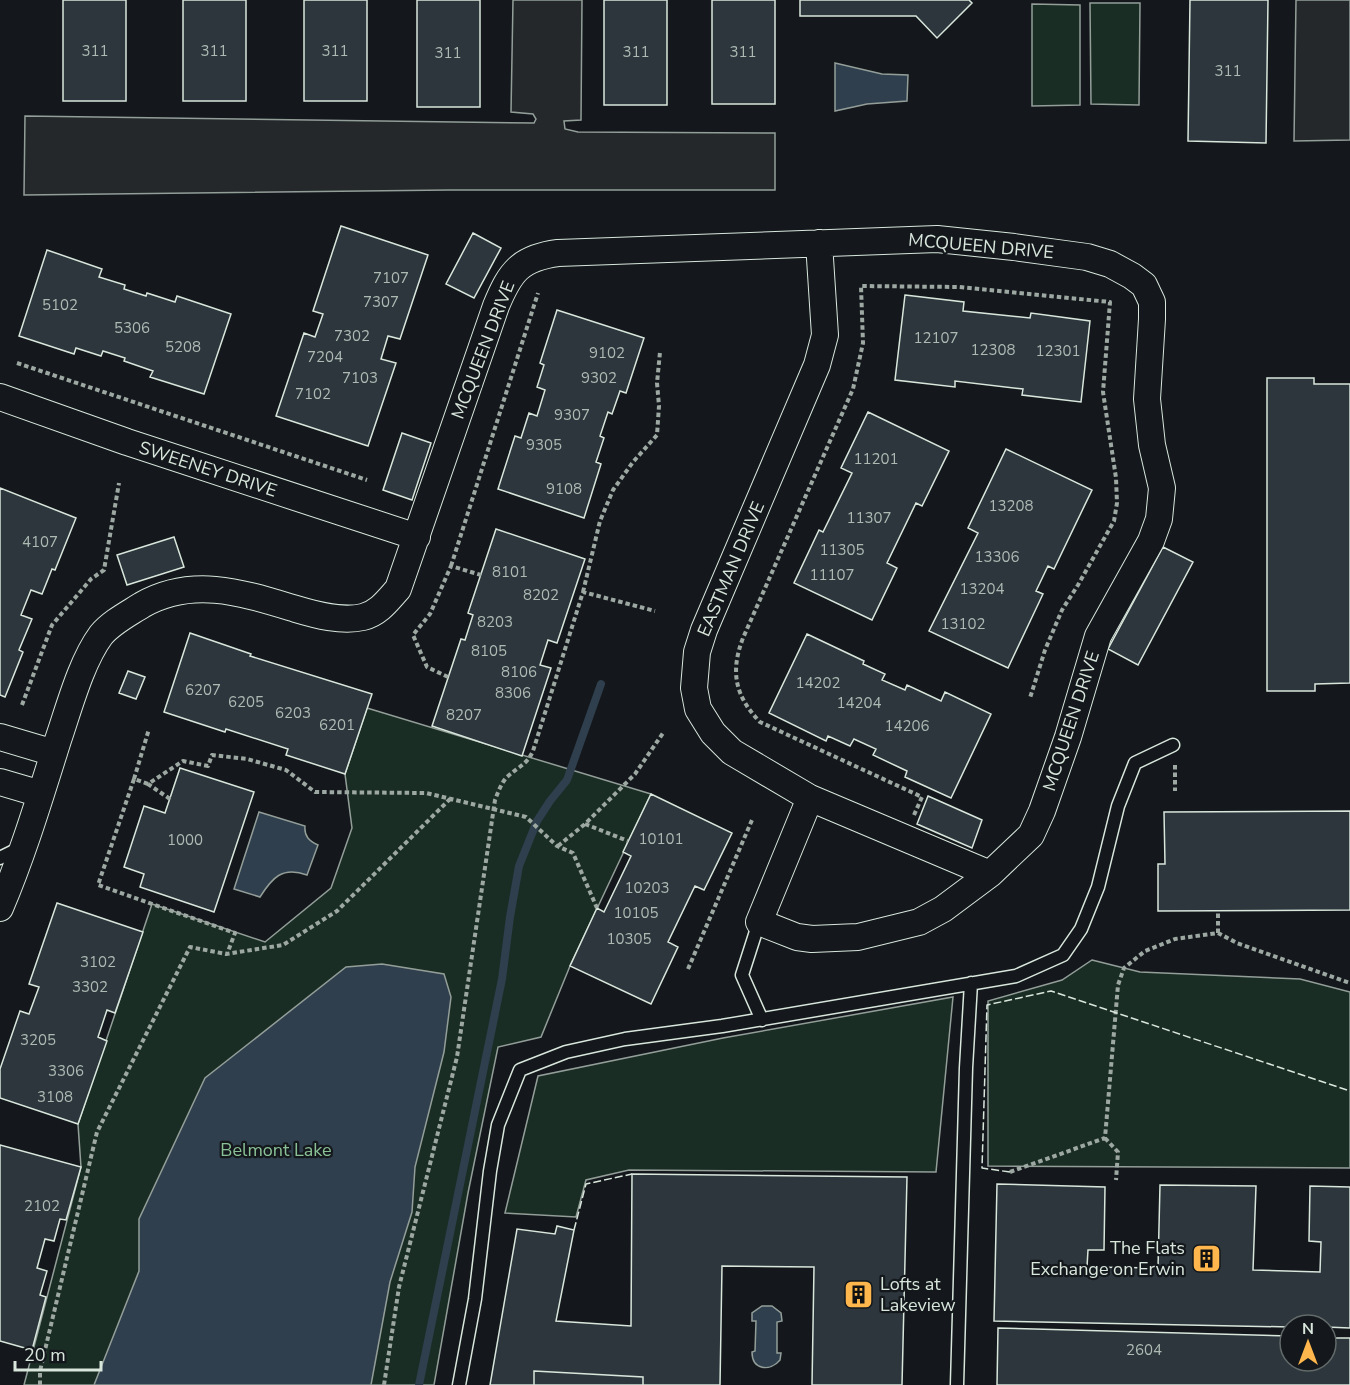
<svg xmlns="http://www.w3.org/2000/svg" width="1350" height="1385" font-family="'Nunito Sans',sans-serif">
<rect width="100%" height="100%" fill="#14181c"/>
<path fill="#1a2d24" stroke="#939e99" stroke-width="1.5" d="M1090,3H1140L1139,105L1091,104Z
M1032,4L1080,5V105L1032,106Z
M367,708L651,794L570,966L541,1037L498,1047L468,1193L434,1385H24L81,1167L78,1124L152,904L265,942L331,888L352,828L345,774Z
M1092,960L1140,972L1300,979L1350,992V1168L988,1166V1001L1062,980Z
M953,997L936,1172L629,1170L586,1180L576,1217L505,1213L538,1076L723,1038Z"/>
<path fill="#24282b" stroke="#939e99" stroke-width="1.5" d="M513,0H582L581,120L564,121L565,129L578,132L775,133V190H449L24,195L25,116L534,123L536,119L533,114L511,112Z
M1296,0H1350V140L1294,141Z"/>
<path fill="#2f3f4d" stroke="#939e99" stroke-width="1.5" d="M835,63L882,74L908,75L907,101L867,104L835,111Z
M259,812L305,826C304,836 309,841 318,845L307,875C282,866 272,878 260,897L234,889Z
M382,964L444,974L451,997L444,1052L415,1167L412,1212L390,1282L371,1385H94L139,1271V1219L205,1078L346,967Z
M762,1306H772L781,1313L782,1321L777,1322V1353H781L780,1360C770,1372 752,1370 752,1352L755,1351L756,1321H752V1313Z"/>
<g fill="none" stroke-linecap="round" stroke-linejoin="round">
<path stroke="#2f3f4d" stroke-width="8" d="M419,1385L502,979L510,917L519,866L537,821L550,801L567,780L601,684"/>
</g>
<path fill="#2c363c" stroke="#d8e6dc" stroke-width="1.5" d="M63,0H126V101H63Z
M183,0H246V101H183Z
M304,0H367V101H304Z
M417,0H480V107H417Z
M604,0H667V105H604Z
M712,0H775V104H712Z
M800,0H969L972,3L937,38L916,16H800Z
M1190,0H1268L1266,143L1188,141Z
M341,226L428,255L400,339L388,336L381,359L396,363L368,446L276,416L304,333L315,337L323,314L313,311Z
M473,233L501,248L474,298L446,284Z
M47,250L102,269L99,277L125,285L124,289L146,296L147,293L175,302L177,296L231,314L204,394L150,377L153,371L124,361L125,358L103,351L101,356L76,348L74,354L19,336Z
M905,295L964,302L963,311L1030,318L1031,313L1090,321L1081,402L1022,395L1023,389L955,381V387L895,380Z
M557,310L644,338L626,393L620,391L612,414L608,412L600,436L604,438L596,462L601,464L584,518L498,489L515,436L521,438L529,413L537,416L545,390L537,387L544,365L540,363Z
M1267,378H1314V384H1350V683L1315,684V691H1267Z
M868,412L949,451L922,506L916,503L887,563L897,568L872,620L794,583L819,530L823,532L852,473L841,468Z
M402,433L431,443L412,500L383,490Z
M1006,449L1092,490L1054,569L1048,566L1036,591L1043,594L1008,668L929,631L978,533L968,528Z
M0,488L76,518L55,570L52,569L42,594L31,590L21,615L32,619L19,650L23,652L5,697L0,695Z
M496,529L585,559L557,643L548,640L540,665L551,668L522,756L432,726L461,639L465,640L473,615L468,613Z
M174,537L184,567L127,585L117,555Z
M1163,547L1193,562L1138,665L1108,649Z
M190,633L251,654L250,656L372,694L345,774L286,755L288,749L226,729L225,732L164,712Z
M807,634L864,661L863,664L885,674L882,680L905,690L907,685L941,701L945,692L991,714L951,798L905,777L907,771L873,755L876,749L854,739L850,746L828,736L826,741L769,713Z
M128,671L145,677L136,699L119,693Z
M180,768L254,792L214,912L140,887L144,874L124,867L144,806L165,813Z
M651,794L732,833L704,890L695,886L668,942L678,947L651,1004L570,966L597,908L604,912L631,856L623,852Z
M928,796L982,820L972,848L917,824Z
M1350,811V910L1158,911V864H1165L1164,812Z
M57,903L143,932L115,1013L107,1010L98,1037L107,1041L78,1124L0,1098V1069L20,1011L29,1014L39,987L29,984Z
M0,1145L81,1167L66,1220L60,1219L54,1241L45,1239L37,1268L47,1271L40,1295L46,1297L32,1350L0,1341Z
M632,1174L907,1177L902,1385H812L814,1267L722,1266L720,1385H643V1377L534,1371V1385H490L517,1229L555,1234L557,1226L574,1230L556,1321L631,1326Z
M997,1184L1105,1187L1104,1250H1088L1087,1267L1158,1268L1160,1185L1256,1186L1253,1270L1320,1272L1321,1242L1309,1241L1310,1186L1350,1187V1328L1326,1327V1325H1290V1327L994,1321Z
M998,1328L1290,1336V1361H1326V1338H1350V1385H997Z
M534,1371L643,1377V1385H534Z"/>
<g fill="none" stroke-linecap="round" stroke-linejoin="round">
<defs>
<path id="service" d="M0,858L20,848
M759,922L742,975L762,1020
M459,1385L475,1299L490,1171L498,1125L520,1070L566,1052L625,1039L722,1026L1016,976L1063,955L1081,929L1098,887L1118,806L1135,763L1173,745
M957,1385L966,1068L971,983"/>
<path id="minor" d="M819,243L825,335L817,365L704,630L697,652L694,688L698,709L713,733L732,752L810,798L990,874
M0,397L127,442L417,537
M0,737L54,753
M0,782L41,794
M0,908C23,854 40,797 58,740C69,708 81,662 101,635C112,622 128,614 142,605C193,576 243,593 296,609C316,615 342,622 363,617C379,613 388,600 398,589L496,306C510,272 520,258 558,253L937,239L1014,247L1087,257L1110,264L1132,276L1144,285L1152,302V319L1147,399L1152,445L1162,488L1159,519L1151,541L1098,636L1068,737L1042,811L1031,835L990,874L943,909L919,922L858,937L812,939L797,937L759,922L810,798"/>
</defs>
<use href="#service" stroke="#d8e6dc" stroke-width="15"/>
<use href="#minor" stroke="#d8e6dc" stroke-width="28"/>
<path stroke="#9da8a2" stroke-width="4" stroke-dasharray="4.5 3" stroke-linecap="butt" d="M17,363L367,480
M451,566L538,293
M583,592L600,521L613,490L633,462L657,435L659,406L657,383L660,352
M448,677L427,667L413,635L430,614L451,566L481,575
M22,705L52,625L91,579L104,570L119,483
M1175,765V791
M134,779L149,729
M148,784L134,779L98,885L235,933L227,954
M170,799L148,784L183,761L208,766L212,755L247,759L286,770L315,792L426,793L526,817L557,846L573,853L597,908
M914,815L922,797L760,722C735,696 730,672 743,638L853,389L863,343L861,286L959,287L1110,302L1103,392L1116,478L1117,503L1114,521L1078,585L1062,610L1045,650L1030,698
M585,824L628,841
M558,846L585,824L635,774L663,733
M1218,933V911
M688,969L752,820
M1105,1138L1118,1152L1116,1180
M1010,1172L1105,1138L1118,985L1124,968L1145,951L1175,939L1218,933L1237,943L1350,983
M40,1385V1371L97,1132L190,947L226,954L283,945L337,911L450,799
M384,1385L399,1287L457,1057L495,800C498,792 501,784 506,778C516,768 527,765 533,751L583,592L655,611"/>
<use href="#service" stroke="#14181c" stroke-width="12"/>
<use href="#minor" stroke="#14181c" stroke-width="26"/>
<path stroke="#d8e6dc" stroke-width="1.5" stroke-dasharray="8 3" stroke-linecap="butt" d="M1010,1172L982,1168L987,1005L1051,991L1350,1091
M574,1230L586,1184L632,1174"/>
</g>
<defs>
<symbol id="building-square" viewBox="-11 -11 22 22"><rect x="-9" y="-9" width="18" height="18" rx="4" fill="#ffb74d" stroke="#14181c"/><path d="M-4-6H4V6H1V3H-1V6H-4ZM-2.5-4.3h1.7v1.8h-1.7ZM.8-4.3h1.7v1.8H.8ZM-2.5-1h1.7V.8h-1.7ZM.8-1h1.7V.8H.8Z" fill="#111"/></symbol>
</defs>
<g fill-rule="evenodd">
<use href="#building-square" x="1190" y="1242" width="33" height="33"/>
<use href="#building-square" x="842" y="1278" width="33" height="33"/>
</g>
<g text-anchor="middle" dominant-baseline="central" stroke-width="4.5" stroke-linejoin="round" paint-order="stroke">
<g font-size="15" fill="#adbab4">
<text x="95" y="51">311</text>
<text x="214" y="51">311</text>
<text x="335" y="51">311</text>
<text x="636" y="52">311</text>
<text x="743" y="52">311</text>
<text x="448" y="53">311</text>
<text x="1228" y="71">311</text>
<text x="391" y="278">7107</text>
<text x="381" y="302">7307</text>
<text x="60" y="305">5102</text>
<text x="132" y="328">5306</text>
<text x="352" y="336">7302</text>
<text x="936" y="338">12107</text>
<text x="183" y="347">5208</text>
<text x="993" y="350">12308</text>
<text x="1058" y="351">12301</text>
<text x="607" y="353">9102</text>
<text x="325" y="357">7204</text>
<text x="360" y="378">7103</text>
<text x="599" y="378">9302</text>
<text x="313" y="394">7102</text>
<text x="572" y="415">9307</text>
<text x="544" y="445">9305</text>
<text x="876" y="459">11201</text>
<text x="564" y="489">9108</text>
<text x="1011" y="506">13208</text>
<text x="869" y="518">11307</text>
<text x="40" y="542">4107</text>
<text x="842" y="550">11305</text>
<text x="997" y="557">13306</text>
<text x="510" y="572">8101</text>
<text x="832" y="575">11107</text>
<text x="982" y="589">13204</text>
<text x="541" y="595">8202</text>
<text x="495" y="622">8203</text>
<text x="963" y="624">13102</text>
<text x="489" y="651">8105</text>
<text x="519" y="672">8106</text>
<text x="818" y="683">14202</text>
<text x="203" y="690">6207</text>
<text x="513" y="693">8306</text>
<text x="246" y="702">6205</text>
<text x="859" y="703">14204</text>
<text x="293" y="713">6203</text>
<text x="464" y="715">8207</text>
<text x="337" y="725">6201</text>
<text x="907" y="726">14206</text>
<text x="661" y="839">10101</text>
<text x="185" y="840">1000</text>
<text x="647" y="888">10203</text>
<text x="636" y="913">10105</text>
<text x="629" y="939">10305</text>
<text x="98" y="962">3102</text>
<text x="90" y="987">3302</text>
<text x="38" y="1040">3205</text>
<text x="66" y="1071">3306</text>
<text x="55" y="1097">3108</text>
<text x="42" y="1206">2102</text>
<text x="1144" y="1350">2604</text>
</g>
<g font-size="18" fill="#d8e6dc" stroke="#14181c">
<text transform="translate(981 246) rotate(5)">MCQUEEN DRIVE</text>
<text transform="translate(483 350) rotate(-69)">MCQUEEN DRIVE</text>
<text transform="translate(208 469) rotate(18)">SWEENEY DRIVE</text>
<text transform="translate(731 569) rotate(-67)">EASTMAN DRIVE</text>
<text transform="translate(1071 721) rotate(-72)">MCQUEEN DRIVE</text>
</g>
<g font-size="18" fill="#8ac095" stroke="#14181c">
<text x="276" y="1150">Belmont Lake</text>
</g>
<g font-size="18" fill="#d8e6dc" stroke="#14181c" text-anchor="end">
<text x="1185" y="1248">The Flats<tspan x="1185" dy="21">Exchange on Erwin</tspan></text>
<text x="880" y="1284" text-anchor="start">Lofts at<tspan x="880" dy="21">Lakeview</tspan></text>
</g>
</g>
<g transform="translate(1308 1343)"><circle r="28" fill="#14181c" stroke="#626a69" stroke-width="1.5"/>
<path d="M0-4.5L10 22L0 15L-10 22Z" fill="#ffb74d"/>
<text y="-9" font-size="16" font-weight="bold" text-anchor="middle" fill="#d8e6dc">N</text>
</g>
<path d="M15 1361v9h86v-9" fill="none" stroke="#d8e6dc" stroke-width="3"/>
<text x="24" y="1361" font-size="18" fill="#d8e6dc" stroke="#14181c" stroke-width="4.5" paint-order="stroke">20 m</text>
</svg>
